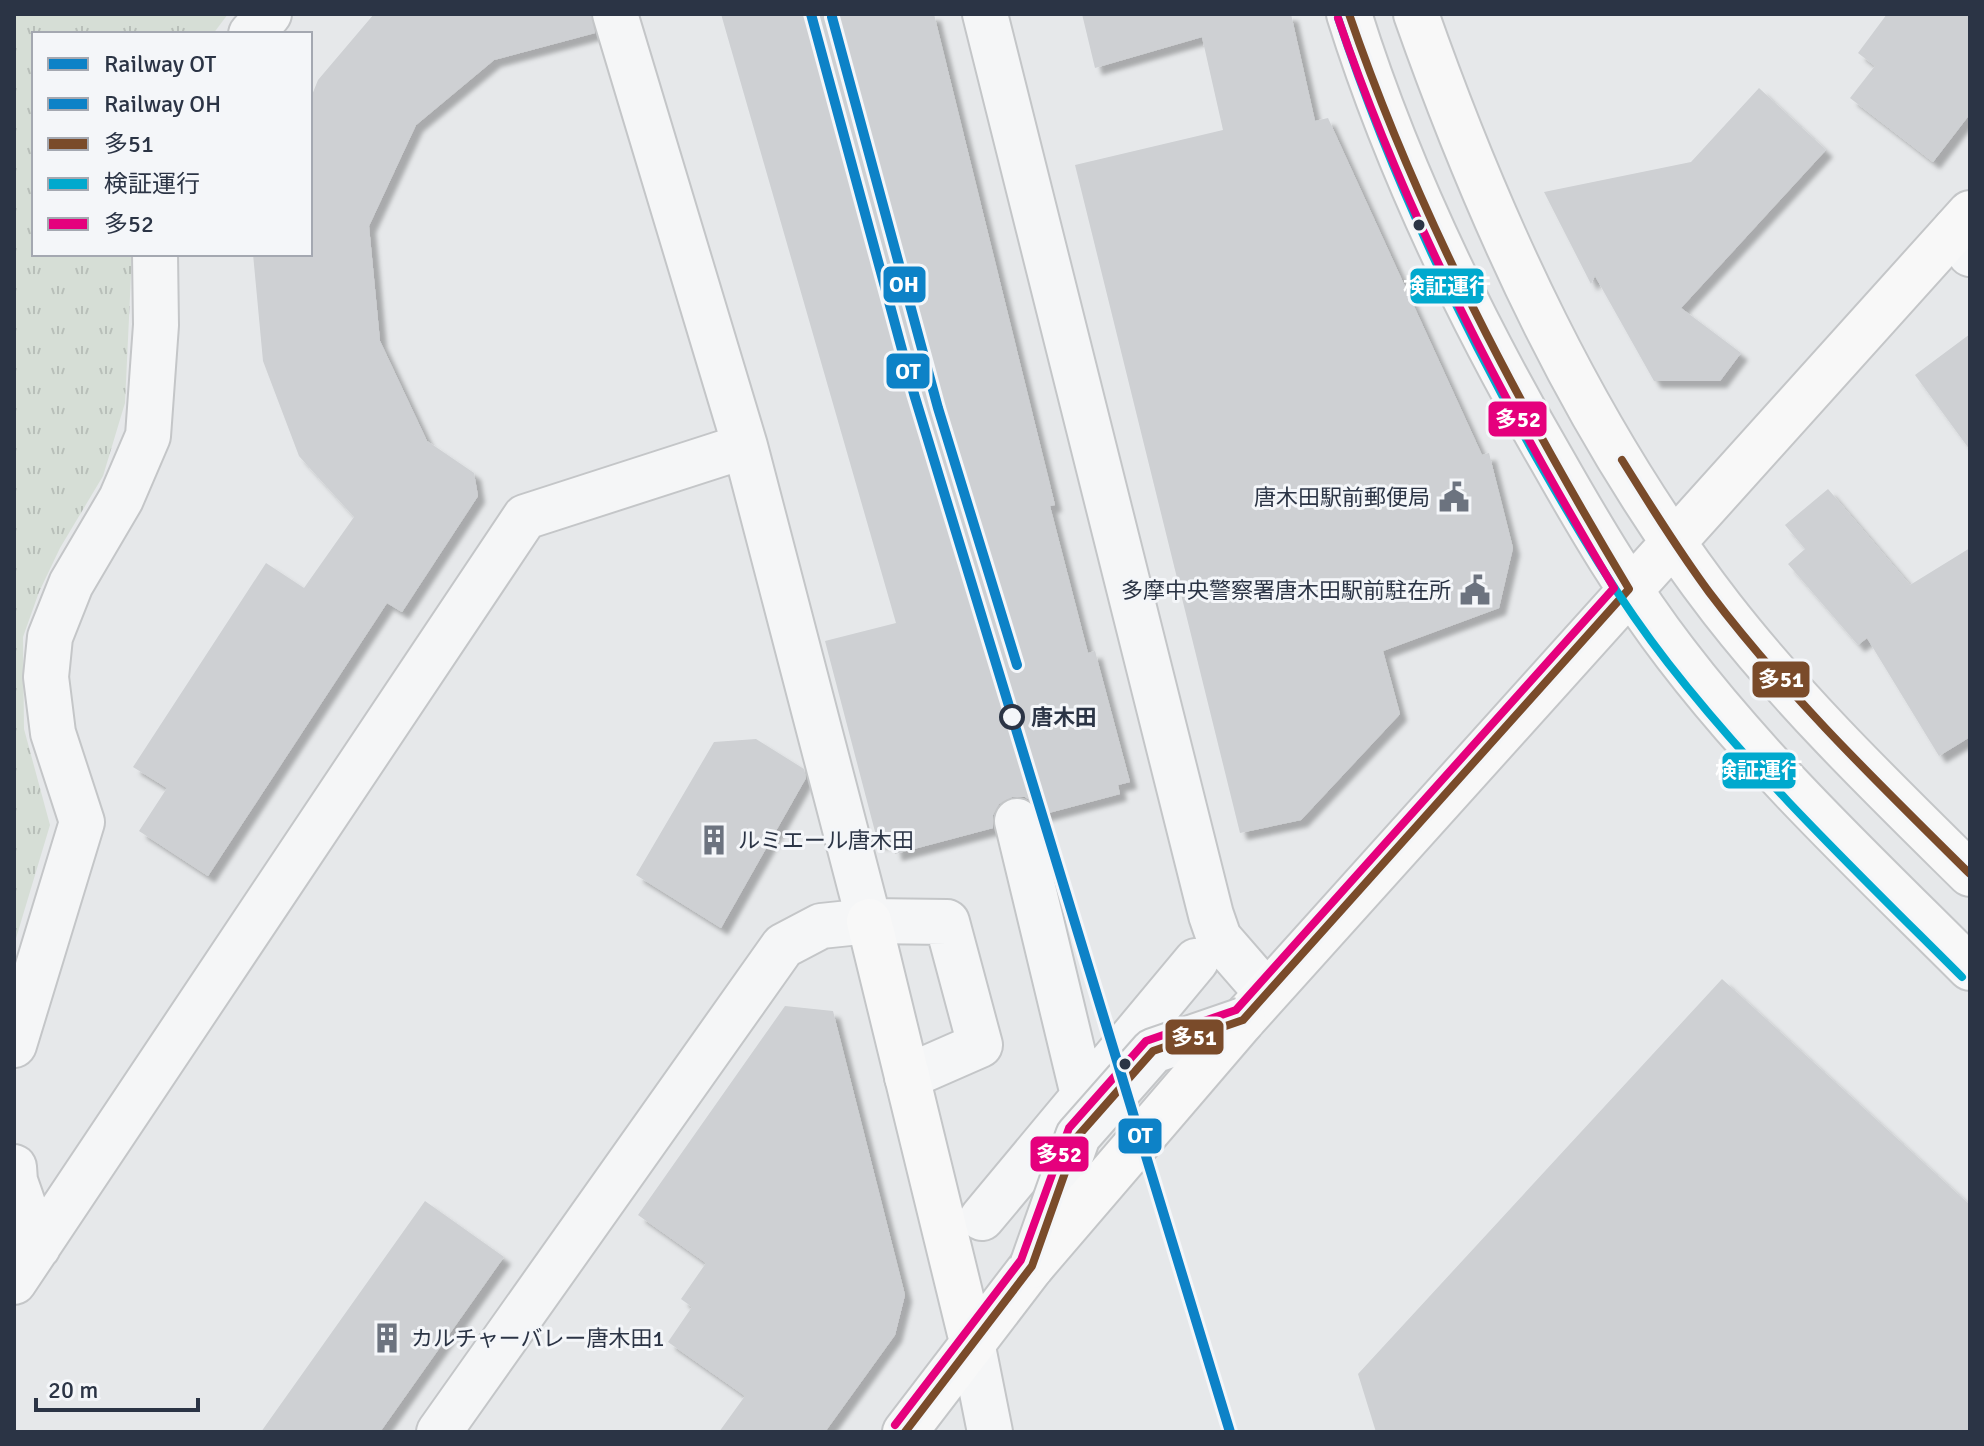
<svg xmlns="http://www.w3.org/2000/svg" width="1984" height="1446" viewBox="0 0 1984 1446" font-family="Signika,'Noto Sans JP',sans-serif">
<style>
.grass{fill:url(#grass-tufts)}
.building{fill:#ced0d3;filter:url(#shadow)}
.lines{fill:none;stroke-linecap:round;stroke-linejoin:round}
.street-casing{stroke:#c4c6c8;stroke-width:48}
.secondary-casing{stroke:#c4c6c8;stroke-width:48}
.street{stroke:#f5f6f7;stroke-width:44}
.secondary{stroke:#f8f8f8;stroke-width:44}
.street-bridge-casing{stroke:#c4c6c8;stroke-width:48;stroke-linecap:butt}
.secondary-bridge-casing{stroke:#c4c6c8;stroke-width:48;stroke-linecap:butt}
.street-bridge{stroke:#f5f6f7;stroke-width:44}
.secondary-bridge{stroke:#f8f8f8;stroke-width:44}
.bus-1-casing{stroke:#f4f6f9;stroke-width:14}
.bus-2-casing{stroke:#f4f6f9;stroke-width:14}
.bus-3-casing{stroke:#f4f6f9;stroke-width:14}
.bus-1{stroke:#7a4b2a;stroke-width:8}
.bus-2{stroke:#00a9ce;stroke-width:8}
.bus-3{stroke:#e5007d;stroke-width:8}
.rail-1-casing{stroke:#f4f6f9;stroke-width:16}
.rail-2-casing{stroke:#f4f6f9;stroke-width:16}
.rail-1{stroke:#0d82c7;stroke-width:10}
.rail-2{stroke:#0d82c7;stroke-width:10}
.bus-dot{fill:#2b3445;stroke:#f4f6f9;stroke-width:3}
.stop-dot{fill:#f4f6f9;stroke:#2b3445;stroke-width:4}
.labels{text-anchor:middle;stroke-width:6;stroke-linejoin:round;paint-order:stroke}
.poi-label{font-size:22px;fill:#2b3445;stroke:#f4f6f9;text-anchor:end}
.stop-label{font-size:22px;font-weight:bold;fill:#2b3445;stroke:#f4f6f9;text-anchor:start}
.line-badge{stroke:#f4f6f9;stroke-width:3}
.badge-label{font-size:22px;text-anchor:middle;font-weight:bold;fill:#fff}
</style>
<defs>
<pattern id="grass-tufts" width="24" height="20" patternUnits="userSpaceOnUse" patternTransform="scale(2)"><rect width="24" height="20" fill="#d6ded6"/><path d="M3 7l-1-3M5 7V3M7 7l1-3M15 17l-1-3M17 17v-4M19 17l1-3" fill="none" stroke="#b8bfb9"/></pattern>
<filter id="shadow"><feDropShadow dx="7" dy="7" stdDeviation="2" flood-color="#0004"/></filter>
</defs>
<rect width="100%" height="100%" fill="#e6e8ea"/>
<path class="grass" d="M14,14h214l-15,20h-179v220h98l-7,149 -22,73 -43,72 -21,44 -16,45 1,92 26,96 -36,120z"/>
<path class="building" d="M374,14h217l4,19 -101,27 -78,65 -47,101 11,115 47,100 47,32 4,23 -76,116 -15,-9 -179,273 -69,-45 28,-43 -34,-21 133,-204 38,25 50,-71 -55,-61 -36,-95 -10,-107h57v-154l8,-20z
M721,14h213l121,491 -5,1 38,147 7,-2 35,131 -12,3 2,9 -79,21 -7,-12 -9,-6h-13l-13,7 -6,11v13l-98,26 -3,-14 -14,3 -53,-202 71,-18z
M1082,14h209l24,107 13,-3 154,337 7,-2 24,95 -14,60 -116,43 17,63 -99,106 -61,13 -165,-668 148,-35 -21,-93 -107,31z
M1887,14h83v100l-37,48 -83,-64 25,-32 -17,-13z
M1759,88l67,62 -145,158 60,45 -21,28h-66l-59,-105 -4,8 -47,-92 147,-30z
M1970,334v116l-55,-75z
M1828,489l82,96 60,-37v189l-31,19 -72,-118 -9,7 -70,-81 17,-15 -20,-24z
M756,739l48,30 2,9 -85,150 -85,-53 78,-133z
M1722,979l248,226v227h-594l-18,-58z
M785,1006l48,5 72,284 -10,40 -70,97h-106l26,-36 -77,-54 24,-35 -11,-8 25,-36 -68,-48z
M425,1201l79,56 -124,175h-119z"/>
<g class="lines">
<g class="street-casing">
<path id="street" d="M615,14l130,432 124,475
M985,14l226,901 8,23 47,54
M251,34l18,-20
M1955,230l15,24
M1017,821l68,282
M14,1045l68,-223 -29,-89 -7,-56 4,-40 21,-53 50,-85 27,-63 8,-111 -1,-71
M14,1167l1,14 23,66
M982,1218l214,-257
M14,1282l511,-765 220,-71
M972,1342l18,90
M439,1432l344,-486 38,-20 48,-5 78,1 33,123 -73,32"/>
</g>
<g class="secondary-casing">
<path id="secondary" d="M1349,14c49,156 121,305 203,446 38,67 77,133 124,194 87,114 193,213 294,314
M1416,14c74,210 169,418 306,595 74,95 162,180 248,265
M869,921l103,421
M1243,1020l727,-807
M905,1432l127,-166"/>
</g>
<use href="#street" class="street"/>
<use href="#secondary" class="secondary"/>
<g class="street-bridge-casing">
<path id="street-bridge" d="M1032,1266l46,-130 75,-85 90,-31"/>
</g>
<g class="secondary-bridge-casing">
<path id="secondary-bridge" d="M1032,1266l211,-246"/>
</g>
<use href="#street-bridge" class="street-bridge"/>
<use href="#secondary-bridge" class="secondary-bridge"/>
<g class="bus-1-casing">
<path id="bus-1" d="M1622,460c28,45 56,90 87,132 77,102 170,192 261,282
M905,1432l127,-166 46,-130 75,-85 90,-31 386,-431c-111,-185 -210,-371 -280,-575"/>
</g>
<g class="bus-2-casing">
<path id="bus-2" d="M1338,18c51,154 119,299 199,441 40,70 81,140 131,204 88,113 192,212 294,314"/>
</g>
<g class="bus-3-casing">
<path id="bus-3" d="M895,1425l126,-165 48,-132 77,-87 90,-31 378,-422c-109,-183 -207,-368 -276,-570"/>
</g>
<use href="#bus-1" class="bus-1"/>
<use href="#bus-2" class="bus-2"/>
<use href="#bus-3" class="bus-3"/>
<g class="rail-1-casing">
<path id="rail-1" d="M811,14l103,380 316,1038"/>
</g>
<g class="rail-2-casing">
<path id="rail-2" d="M832,17l106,391 79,257"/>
</g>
<use href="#rail-1" class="rail-1"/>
<use href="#rail-2" class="rail-2"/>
</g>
<defs>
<g id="civic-bare" transform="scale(2.4)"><path d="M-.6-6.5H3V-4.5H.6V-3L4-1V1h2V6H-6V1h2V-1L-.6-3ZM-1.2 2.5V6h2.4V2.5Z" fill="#6c737f" stroke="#f4f6f9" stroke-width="2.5" paint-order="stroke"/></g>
<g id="building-bare" transform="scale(2.4)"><path d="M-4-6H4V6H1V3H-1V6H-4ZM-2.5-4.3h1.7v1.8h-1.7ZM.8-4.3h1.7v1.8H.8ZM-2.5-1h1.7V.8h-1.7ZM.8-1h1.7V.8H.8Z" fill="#6c737f" stroke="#f4f6f9" stroke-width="2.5" paint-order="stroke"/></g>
</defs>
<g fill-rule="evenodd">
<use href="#civic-bare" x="1454" y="497"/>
<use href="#civic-bare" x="1475" y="590"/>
<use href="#building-bare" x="714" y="840"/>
<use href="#building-bare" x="387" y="1338"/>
</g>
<g class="bus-dot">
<circle cx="1419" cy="225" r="7"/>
<circle cx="1125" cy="1064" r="7"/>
</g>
<circle class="stop-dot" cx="1012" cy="717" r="11"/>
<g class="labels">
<g class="poi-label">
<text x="1430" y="505">唐木田駅前郵便局</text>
<text x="1451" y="598">多摩中央警察署唐木田駅前駐在所</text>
<text x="738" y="848" text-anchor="start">ルミエール唐木田</text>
<text x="411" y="1346" text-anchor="start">カルチャーバレー唐木田1</text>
</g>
<g class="stop-label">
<text x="1031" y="725">唐木田</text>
</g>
</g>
<g class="line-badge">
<rect x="882" y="265" width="45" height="39" rx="8" fill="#0d82c7"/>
<rect x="1409" y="267" width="76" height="38" rx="8" fill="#00a9ce"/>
<rect x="885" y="352" width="46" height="38" rx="8" fill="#0d82c7"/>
<rect x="1487" y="400" width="61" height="38" rx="8" fill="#e5007d"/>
<rect x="1751" y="660" width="60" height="39" rx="8" fill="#7a4b2a"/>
<rect x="1721" y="751" width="76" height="39" rx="8" fill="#00a9ce"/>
<rect x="1164" y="1018" width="61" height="38" rx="8" fill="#7a4b2a"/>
<rect x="1117" y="1117" width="46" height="38" rx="8" fill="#0d82c7"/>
<rect x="1029" y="1135" width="61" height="38" rx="8" fill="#e5007d"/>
</g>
<g class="badge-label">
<text x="904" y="292">OH</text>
<text x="1447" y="294">検証運行</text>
<text x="908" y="379">OT</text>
<text x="1518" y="427">多52</text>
<text x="1781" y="687">多51</text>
<text x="1759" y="778">検証運行</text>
<text x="1194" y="1045">多51</text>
<text x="1140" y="1143">OT</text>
<text x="1059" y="1162">多52</text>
</g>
<rect width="1984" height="1446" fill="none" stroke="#2b3445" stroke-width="32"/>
<rect x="32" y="32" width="280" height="224" fill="#f4f6f9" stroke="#a4a8b1" stroke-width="2"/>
<rect x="48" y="58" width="40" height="12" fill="#0d82c7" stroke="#a4a8b1" stroke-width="2"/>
<text x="104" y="72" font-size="24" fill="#2b3445">Railway OT</text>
<rect x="48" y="98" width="40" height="12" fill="#0d82c7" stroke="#a4a8b1" stroke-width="2"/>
<text x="104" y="112" font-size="24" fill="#2b3445">Railway OH</text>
<rect x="48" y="138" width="40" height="12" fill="#7a4b2a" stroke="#a4a8b1" stroke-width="2"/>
<text x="104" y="152" font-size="24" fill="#2b3445">多51</text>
<rect x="48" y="178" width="40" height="12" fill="#00a9ce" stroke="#a4a8b1" stroke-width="2"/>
<text x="104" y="192" font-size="24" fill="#2b3445">検証運行</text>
<rect x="48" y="218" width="40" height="12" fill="#e5007d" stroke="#a4a8b1" stroke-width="2"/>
<text x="104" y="232" font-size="24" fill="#2b3445">多52</text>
<path d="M36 1398v12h162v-12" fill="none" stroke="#2b3445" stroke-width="4"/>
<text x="48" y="1398" font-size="24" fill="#2b3445" stroke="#f4f6f9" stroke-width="6" paint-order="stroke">20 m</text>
</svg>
